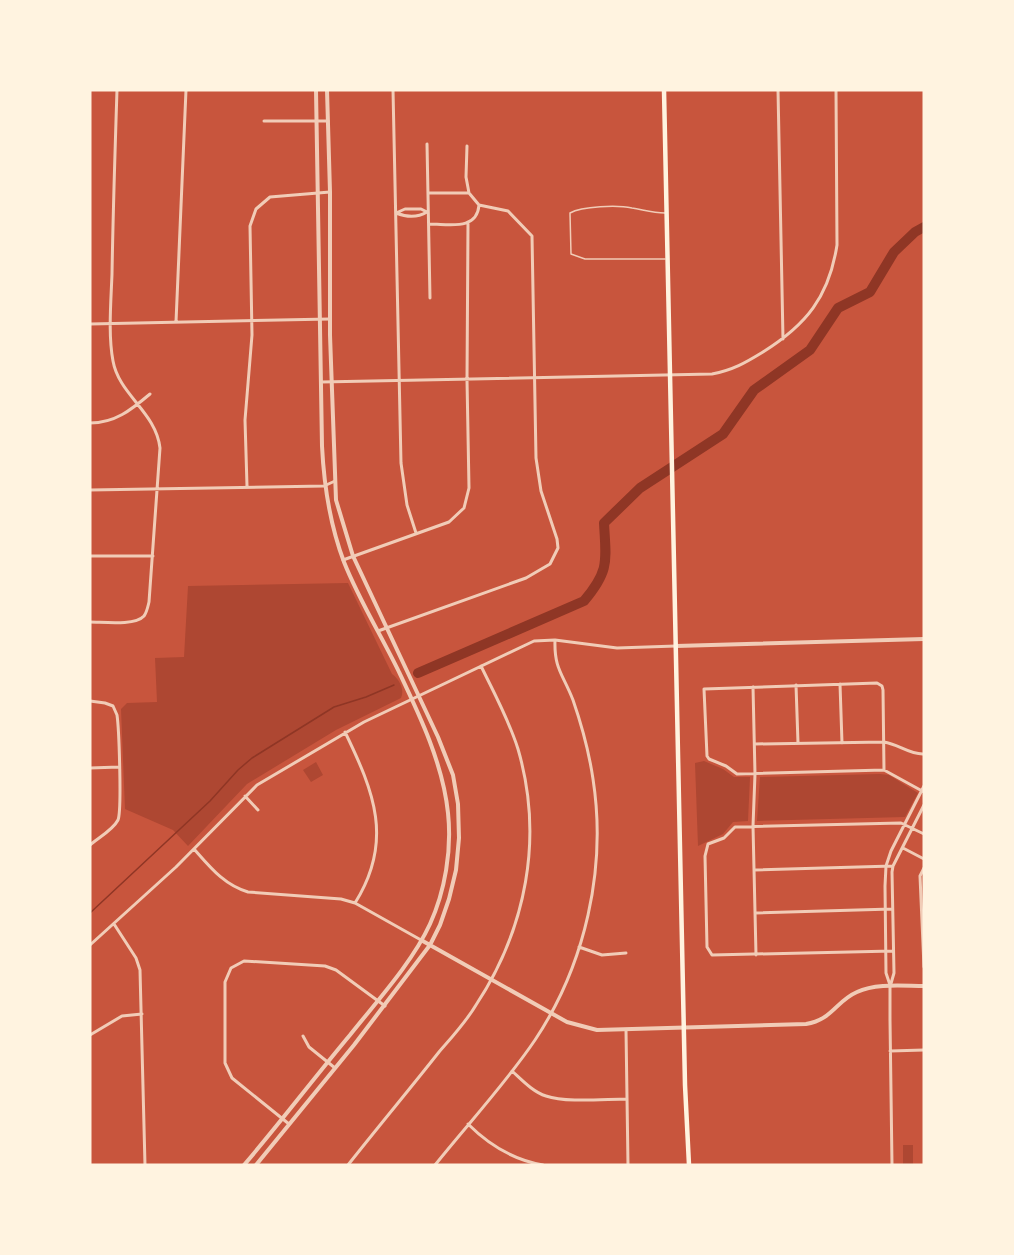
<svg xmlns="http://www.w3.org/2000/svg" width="1014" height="1255" viewBox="0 0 1014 1255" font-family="Helvetica,sans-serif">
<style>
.green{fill:#ae4732}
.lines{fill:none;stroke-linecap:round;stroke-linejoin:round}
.stream{stroke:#8f3625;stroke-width:1.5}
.river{stroke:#8f3625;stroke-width:10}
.service{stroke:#f1ccb7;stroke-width:1.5}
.minor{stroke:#f1ccb7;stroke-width:3}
.tertiary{stroke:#f1ccb7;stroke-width:4}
.primary{stroke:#fff3e0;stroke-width:4.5}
</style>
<rect width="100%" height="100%" fill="#c8553d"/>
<path class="green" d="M348,583l44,91c7,5 13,15 9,24l-65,32 -89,54 -59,62 -15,-16 -48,-21 -4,-100 6,-6 30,-1 -2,-44 29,-1 4,-71z
M704,761l19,8 11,8h16l-2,44 -15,1 -10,12 -25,12 -3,-83z
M316,762l7,13 -12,7 -8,-12z
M880,774l9,1 29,18 -13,24 -148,4 3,-44z
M903,1145h10v20h-10z"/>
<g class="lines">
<path class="stream" d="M90,913l120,-112 28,-31 14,-12 82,-51 32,-10 28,-12"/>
<path class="river" d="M418,673l166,-72c26,-31 22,-40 20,-78l36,-35 83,-54 31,-44 56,-40 28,-42 32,-16 24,-40 21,-20 9,-5"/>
<path class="service" d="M665,259h-80l-14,-5 -1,-41c12,-7 48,-8 62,-5 12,2 21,5 33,5"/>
<path class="minor" d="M393,90l8,373 6,42 9,28
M778,90l5,249
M264,121h64
M427,144l3,154
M467,146l-1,31 3,16
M405,209h16l6,3c-10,6 -21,5 -31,1z
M430,224c19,0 47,7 49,-19
M176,322l10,-232
M90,324l240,-5
M321,382l391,-8c21,-4 33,-11 51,-22 43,-27 66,-55 74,-107l-1,-155
M90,423c25,0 41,-13 60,-29
M247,486l-2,-66 7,-85 -2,-109 6,-17 14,-12 60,-5
M90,490l234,-4 11,-5
M90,556h63
M343,560l106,-38 15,-14 5,-20 -2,-108 1,-156
M90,622c13,0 45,4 54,-6 3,-4 4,-10 5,-14l11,-154c-4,-36 -41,-53 -47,-87 -5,-26 -2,-60 -1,-87 1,-62 3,-123 5,-184
M378,631l148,-53 24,-14 8,-16 -1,-9 -16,-48 -5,-33 -4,-222 -24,-25 -29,-6 -10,-12h-41
M840,684l2,59
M796,685l2,58
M753,687l2,87 -2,52 3,129
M90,701l15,2 8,3 4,9c2,14 5,95 1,105 -5,10 -20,18 -28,25
M345,732c29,60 49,109 10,171
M755,744l129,-2c14,2 26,13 40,12
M90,768l29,-1
M884,770l-1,-80 -1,-4 -5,-3 -173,6 3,67 2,3 17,7 11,8 147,-4 40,22
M245,796l13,14
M903,848l21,11
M194,849c16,18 30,36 54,43l93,7 14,4 66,37
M924,868l-4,8 4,91
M754,870l139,-4
M755,913l137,-4
M114,924l22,34 4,12 5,195
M90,945l86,-78 81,-82 107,-63 170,-81 21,-1 62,8 59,-2
M579,947l23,8 24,-2
M893,951l-181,4 -5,-8 -2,-91 3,-12 16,-6 11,-11 166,-4 23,11
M890,985l-4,-12 -1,-87 1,-20 5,-15 33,-65
M626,1030l2,135
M90,1035l32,-19 20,-2
M303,1036l6,11 26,21
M890,1051l34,-1
M512,1071c10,9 21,21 34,25 20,7 59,3 81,3
M289,1124l-57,-46 -7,-15v-81l6,-14 13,-7 81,5 11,4 49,36
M468,1124c20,20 46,36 75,41
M348,1165c30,-38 61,-75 91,-113 13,-15 27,-30 37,-47 50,-76 68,-167 42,-256 -9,-29 -24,-56 -37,-83
M435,1165c32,-40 71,-82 100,-125 50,-75 72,-171 58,-261 -4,-27 -11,-53 -20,-79 -10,-26 -19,-31 -18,-60
M892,1165l-2,-145v-33l4,-14 -2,-101 1,-6 31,-61"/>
<path class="tertiary" d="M676,646l248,-7
M421,940l146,82 30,8 209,-6c26,-4 30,-23 51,-32 19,-9 46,-6 67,-6
M244,1165c36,-42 70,-87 106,-130 27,-34 62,-72 80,-111 15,-33 22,-74 18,-111 -5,-49 -28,-97 -49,-141 -18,-37 -40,-72 -55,-110 -14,-37 -20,-76 -22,-116l-6,-356
M256,1165l98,-120 76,-100 10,-20 9,-26 7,-29 3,-32 -1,-34 -5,-29 -15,-38 -85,-181 -17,-56 -6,-165v-143l-3,-102"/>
<path class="primary" d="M664,90l21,995 4,80"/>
</g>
<rect width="1014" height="1255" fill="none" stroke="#fff3e0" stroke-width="183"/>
</svg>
